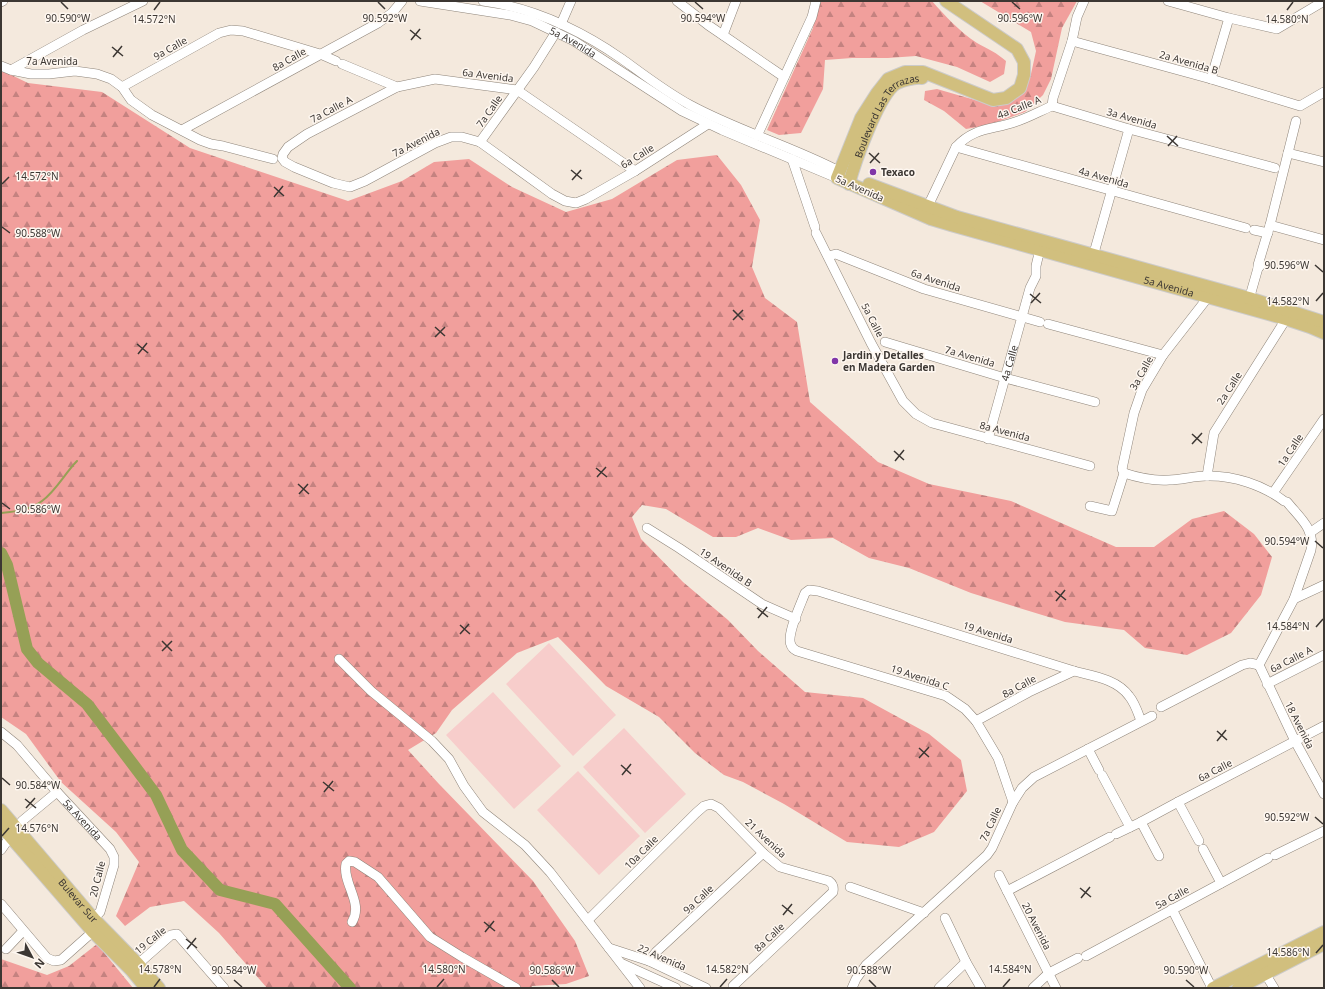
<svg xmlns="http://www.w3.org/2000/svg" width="1325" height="989" viewBox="0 0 1325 989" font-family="'Noto Sans',sans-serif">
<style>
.green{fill:#f7cdcb}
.forest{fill:url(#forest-firs)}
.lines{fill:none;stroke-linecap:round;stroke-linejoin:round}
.stream{stroke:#96a056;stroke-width:2}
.river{stroke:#96a056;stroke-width:12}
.minor-casing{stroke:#8f857a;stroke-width:10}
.major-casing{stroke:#cccbca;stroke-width:14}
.minor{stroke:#fff;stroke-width:9}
.major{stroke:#d1bf7e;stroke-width:12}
.ticks{fill:none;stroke:#3c3733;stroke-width:1.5}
.poi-dot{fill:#8036a8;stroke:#fef7f0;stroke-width:1.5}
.labels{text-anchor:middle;stroke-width:3;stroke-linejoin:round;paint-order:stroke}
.street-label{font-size:10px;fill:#3c3733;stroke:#fef7f0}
.poi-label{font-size:10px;font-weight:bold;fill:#3c3733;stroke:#fef7f0;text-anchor:start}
.ticks-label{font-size:10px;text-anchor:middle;fill:#3c3733;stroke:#fef7f0;stroke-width:3;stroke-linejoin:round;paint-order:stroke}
</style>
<defs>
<pattern id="forest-firs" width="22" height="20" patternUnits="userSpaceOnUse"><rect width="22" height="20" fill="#f19f9c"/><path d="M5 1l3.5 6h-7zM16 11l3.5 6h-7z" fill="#c48280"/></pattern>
</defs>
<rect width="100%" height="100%" fill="#f4e9dd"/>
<path class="green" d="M549,643l67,72 -43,41 -67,-72z
M493,692l68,74 -47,43 -68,-74z
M624,728l62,66 -41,39 -62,-66z
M578,771l62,65 -41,39 -62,-65z"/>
<path class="forest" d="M817,1h115c13,15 28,31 45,42 11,6 20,10 29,18l-2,13 -14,8 -33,-15 -41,-11 -28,2h-36l-27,2 -2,29 -22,44 -22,2 -12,-5 46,-102z
M980,1h97l-15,27 -11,51 -8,16 -18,17 -36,13 -23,4 -22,-18 -20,-11 1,-9 12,-2 45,13 41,-10 8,-18 5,-23 -5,-19z
M1,70l27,13 74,9 88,56 158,53 54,-20 32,-19 35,-3 43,28 54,25 46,-13 65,-39 40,-5 24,30 19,35 -8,47 13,31 32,24 13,80 68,60 51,22 82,17 105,46h38l38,-28 32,-8 30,23 18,23 -11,38 -30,38 -44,22 -42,-7 -21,-18 -59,-8 -94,-29 -62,-25 -40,-10 -36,-20 -42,2 -33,-12 -22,9h-23l-47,-28 -24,-4 -10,12 9,22 42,43 45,38 30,31 47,41 58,6 66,36 32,26 6,31 -33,41 -35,15 -52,-5 -63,-38 -41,-22 -19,-7 -29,-22 -36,-36 -53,-31 -48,-49 -41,16 -65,57 -16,23 -28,17 31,34 94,97 42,60 14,35 -23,8 -34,2 -1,2h-264l-48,-55 -35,-32 -34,6 -25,19 -9,-10 23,-54 -23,-30 -55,-50 -35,-48 -25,-17z
M97,944l36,44h-132v-29l46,16 22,-9z"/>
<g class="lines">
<path class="stream" d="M1,513c14,-1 30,-3 41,-12 14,-10 23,-28 35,-40"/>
<path class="river" d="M1,553l6,12 20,84 11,14 49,41 48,63 21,28 26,55 38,40 55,14 75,84"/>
<g class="minor-casing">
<g id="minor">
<path id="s1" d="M420,1l90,14 22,6 42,20 108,70 40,19 115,48"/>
<path d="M483,1c51,7 97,29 139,58 22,16 44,33 68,46 48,26 101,41 149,66"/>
<path d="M677,1l31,24 76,52"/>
<path d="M1168,1l61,17 48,11 47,-28"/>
<path d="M1,2l2,-1"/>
<path d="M561,24l10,-23"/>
<path d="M723,35l13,-34"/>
<path d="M1072,41l139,38 89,27 24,-14"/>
<path d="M342,64l55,23 38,-8 82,11 118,81"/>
<path d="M1,66l10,4 20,4h18l26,-3 22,3 14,5 11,8 9,13 21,15 48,25 11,4 12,2 50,13"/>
<path d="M11,70l72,-40 60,-29"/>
<path d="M1211,79l18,-61"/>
<path d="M122,87l97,-54 12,-3 12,1 77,23 16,7"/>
<path d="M397,87l-90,47 -19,13 -5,7 -1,4 3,4 9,5 39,16 17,4 15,-6 70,-38 16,-6h11l18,5 72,52 13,7 11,2 10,-4 49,-28 73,-47"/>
<path d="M1052,106l77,23 146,39"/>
<path d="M182,130l196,-107 14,-10 10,-12"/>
<path d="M757,136l55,-119 4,-16"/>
<path d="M480,142l54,-75 22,-35"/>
<path d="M956,147l290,81"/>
<path d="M1288,153l36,9"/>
<path d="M792,159l23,68"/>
<path d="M928,206l28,-59c18,-20 36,-17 59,-25 13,-4 25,-11 37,-16l1,-8 19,-57 5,-24 7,-16"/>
<path d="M1270,225l54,15"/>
<path d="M1254,230l14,3"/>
<path d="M816,233l55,110 32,58 13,13 16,9 158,43"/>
<path d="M828,256l8,-2 88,35 116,33"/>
<path d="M1092,260l37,-131"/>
<path d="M1258,268v-3l12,-40 26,-104"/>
<path d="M1248,303l10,-35 3,-3"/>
<path d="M1048,324l115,31"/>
<path d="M885,342l120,36 90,24"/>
<path id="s2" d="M988,439l42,-151 6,-12v-10l4,-17"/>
<path d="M1124,473c15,5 29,8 45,7 12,0 25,-4 37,-4 27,-1 57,9 78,25"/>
<path d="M1207,476l7,-43 72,-114"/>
<path d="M1273,493l51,-74"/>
<path d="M1090,506l22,5 12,-38 -2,-4 12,-56 8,-23 21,-35 46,-59"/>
<path d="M647,528l32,20 83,56 34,15"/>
<path d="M1311,532l13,-9"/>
<path d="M1294,599l30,-14"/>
<path d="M339,659l32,32 61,50 17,18 15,27 19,26 42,33 25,27 90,116"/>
<path d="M1259,665l35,-66 17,-49c4,-21 -11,-32 -24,-48"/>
<path d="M1259,665l36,76 29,53"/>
<path d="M1267,684l57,-29"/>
<path d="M1161,707l81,-42 8,-2 9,2"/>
<path d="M976,721l53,-29 45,-21"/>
<path id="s3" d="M1,732l16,13 40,47 53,57 4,8v8l-14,47 -10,10"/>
<path d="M1088,749l11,21"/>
<path d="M1102,775l28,52"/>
<path d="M1013,802l-15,-44 -22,-37 -11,-12 -19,-13 -149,-45c-2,-1 -5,-3 -6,-6 -5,-10 10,-41 14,-52l4,-3 9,1 256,80c19,5 43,8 55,25 6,7 9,17 12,25"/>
<path d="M1178,802l21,39"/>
<path d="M22,821l35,-29"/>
<path d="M1141,822l18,34"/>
<path d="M1116,834l25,-12 37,-20 146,-76"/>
<path d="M1203,849l18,34"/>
<path d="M1,850l9,-13"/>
<path d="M1275,855l49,-24"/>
<path d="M999,875l57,113"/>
<path d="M850,887l74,26"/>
<path d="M1007,891l103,-54"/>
<path d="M1,904l46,54 7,3 7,-1 36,-32"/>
<path d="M1172,909l40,79"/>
<path d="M945,918l21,44 15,26"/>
<path d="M588,920l108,-107 8,-7 7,-2 8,4 44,45 17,14 49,14c4,3 5,6 4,11l-100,94"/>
<path d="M352,922c12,-19 -10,-39 -6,-58l3,-3 6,1 23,15 52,60 32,20 54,31"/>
<path d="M609,948l40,13 57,27"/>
<path d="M6,949l17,-18"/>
<path d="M1086,956l182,-98"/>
<path d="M649,961l7,-9 107,-99"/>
<path d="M138,964l33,-29 6,-1 47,54"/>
<path d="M623,964l53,24"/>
<path d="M1266,975l8,13"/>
<path d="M852,988l4,-9 10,-14 121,-110 5,-7 21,-46 9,-14 12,-11 118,-61"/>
<path d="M939,988l27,-26"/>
<path d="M1033,988l16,-15 29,-15"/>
</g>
</g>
<g class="major-casing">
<g id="major">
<path id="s4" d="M946,1l71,48 7,13v13l-4,13 -14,10 -13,2 -70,-28h-18l-17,7 -11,14 -16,25 -24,60 94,41 20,6 335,94 24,8 14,6"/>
<path id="s5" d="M849,184c6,-23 28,-83 44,-98 5,-5 22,-9 29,-8"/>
<path d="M869,184l88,33 292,81 75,24"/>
<path id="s6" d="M1,810l93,109 44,45 21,24"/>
<path d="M1,826l92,106 38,38 15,18"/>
<path d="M1213,988l111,-56"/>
<path d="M1238,988l86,-44"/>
</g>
</g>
<use href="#minor" class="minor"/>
<use href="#major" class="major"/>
</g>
<path class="ticks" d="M61,2l7,7M378,2l7,7M695,2l8,7M1012,2l8,7M154,10l6,-8M1287,10l6,-8M410,30l11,9M411,40l9,-11M112,47l11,9M113,57l9,-11M1167,136l11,10M1168,146l9,-10M869,153l11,10M870,163l9,-10M571,170l11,9M572,180l9,-10M2,184l7,-7M274,187l10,9M274,197l9,-11M2,227l8,6M1315,265l8,7M1030,294l11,9M1316,301l7,-8M1031,303l9,-10M733,310l10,10M733,320l10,-10M435,327l10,9M435,337l10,-10M137,344l11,9M138,354l9,-11M1192,434l10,9M1192,444l10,-11M894,451l10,9M895,461l9,-11M596,468l11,9M597,477l9,-10M298,484l11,10M299,494l9,-10M2,503l8,6M1315,541l8,7M1055,591l11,9M1056,601l9,-11M757,608l11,9M758,618l9,-11M460,625l10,9M1316,627l7,-8M460,634l9,-10M162,641l10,10M162,651l10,-10M1217,731l10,9M1217,741l9,-11M919,748l10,9M919,758l10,-11M621,765l10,9M622,775l9,-11M2,778l8,7M323,782l11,9M324,792l9,-11M25,799l11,9M26,808l9,-10M1315,817l8,7M2,836l7,-8M1080,888l11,9M1081,898l9,-11M782,905l11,9M783,915l9,-11M484,922l11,9M485,932l9,-11M186,939l11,9M187,949l9,-11M1316,953l7,-8M234,980l8,7M552,980l7,7M869,980l7,7M1186,980l8,7M154,987l6,-8M437,987l7,-8M720,987l7,-8M1003,987l7,-8"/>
<g class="poi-dot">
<circle cx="873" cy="172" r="4"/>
<circle cx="835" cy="361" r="4"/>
</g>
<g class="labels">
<g class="street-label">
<text dy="4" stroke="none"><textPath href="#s1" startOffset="160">5a Avenida</textPath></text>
<text transform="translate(170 48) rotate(-29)" y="4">9a Calle</text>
<text transform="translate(289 59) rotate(-29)" y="4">8a Calle</text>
<text x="52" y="65">7a Avenida</text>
<text transform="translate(1189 62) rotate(16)" y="4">2a Avenida B</text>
<text transform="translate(488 75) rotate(7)" y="4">6a Avenida</text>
<text transform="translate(1019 107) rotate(-21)" y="4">4a Calle A</text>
<text transform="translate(331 109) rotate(-28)" y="4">7a Calle A</text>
<text transform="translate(489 111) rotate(-55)" y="4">7a Calle</text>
<text transform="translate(1132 118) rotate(16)" y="4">3a Avenida</text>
<text dy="4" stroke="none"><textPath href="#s5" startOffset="82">Boulevard Las Terrazas</textPath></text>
<text transform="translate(416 142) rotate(-27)" y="4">7a Avenida</text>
<text transform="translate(637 156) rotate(-32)" y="4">6a Calle</text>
<text transform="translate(1104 177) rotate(16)" y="4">4a Avenida</text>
<text transform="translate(860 188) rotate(24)" y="4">5a Avenida</text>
<text transform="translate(936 280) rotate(18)" y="4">6a Avenida</text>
<text dy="4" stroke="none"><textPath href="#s4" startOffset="731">5a Avenida</textPath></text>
<text transform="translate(873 320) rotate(63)" y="4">5a Calle</text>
<text transform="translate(970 356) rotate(16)" y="4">7a Avenida</text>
<text dy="4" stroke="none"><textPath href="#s2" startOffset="79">4a Calle</textPath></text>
<text transform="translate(1141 373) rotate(-61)" y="4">3a Calle</text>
<text transform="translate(1229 388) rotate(-57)" y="4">2a Calle</text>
<text transform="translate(1005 431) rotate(15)" y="4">8a Avenida</text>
<text transform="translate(1290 450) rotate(-56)" y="4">1a Calle</text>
<text transform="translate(726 567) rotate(34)" y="4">19 Avenida B</text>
<text transform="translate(988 632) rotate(17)" y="4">19 Avenida</text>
<text transform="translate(1291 659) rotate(-27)" y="4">6a Calle A</text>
<text transform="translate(920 677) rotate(18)" y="4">19 Avenida C</text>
<text transform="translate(1019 686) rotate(-28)" y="4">8a Calle</text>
<text transform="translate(1300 725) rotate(63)" y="4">18 Avenida</text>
<text transform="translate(1215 770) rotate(-27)" y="4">6a Calle</text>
<text dy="4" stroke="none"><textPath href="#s3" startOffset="120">5a Avenida</textPath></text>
<text transform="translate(990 824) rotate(-65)" y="4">7a Calle</text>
<text transform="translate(766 838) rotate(43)" y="4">21 Avenida</text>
<text transform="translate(641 852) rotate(-45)" y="4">10a Calle</text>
<text transform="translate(97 879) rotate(-76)" y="4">20 Calle</text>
<text transform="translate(1172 897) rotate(-28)" y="4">5a Calle</text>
<text transform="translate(698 899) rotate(-43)" y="4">9a Calle</text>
<text dy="4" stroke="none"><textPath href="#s6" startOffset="119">Bulevar Sur</textPath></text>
<text transform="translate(1037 926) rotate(63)" y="4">20 Avenida</text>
<text transform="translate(769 937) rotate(-43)" y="4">8a Calle</text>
<text transform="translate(150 940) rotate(-39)" y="4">19 Calle</text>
<text transform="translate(662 957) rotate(23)" y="4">22 Avenida</text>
</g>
<g class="poi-label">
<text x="881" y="176">Texaco</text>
<text x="843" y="359">Jardin y Detalles<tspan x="843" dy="12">en Madera Garden</tspan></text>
</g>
</g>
<g class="ticks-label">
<text x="68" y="22">90.590°W</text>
<text x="385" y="22">90.592°W</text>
<text x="703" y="22">90.594°W</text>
<text x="1020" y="22">90.596°W</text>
<text x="1287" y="23">14.580°N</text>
<text x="154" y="23">14.572°N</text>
<text x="37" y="180">14.572°N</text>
<text x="38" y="237">90.588°W</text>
<text x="1287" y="269">90.596°W</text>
<text x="1288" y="305">14.582°N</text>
<text x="38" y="513">90.586°W</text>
<text x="1287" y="545">90.594°W</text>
<text x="1288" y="630">14.584°N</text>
<text x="38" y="789">90.584°W</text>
<text x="1287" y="821">90.592°W</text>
<text x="37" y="832">14.576°N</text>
<text x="1288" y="956">14.586°N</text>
<text x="160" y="973">14.578°N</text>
<text x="444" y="973">14.580°N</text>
<text x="727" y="973">14.582°N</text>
<text x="1010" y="973">14.584°N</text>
<text x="234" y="974">90.584°W</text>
<text x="552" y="974">90.586°W</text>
<text x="869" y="974">90.588°W</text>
<text x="1186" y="974">90.590°W</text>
</g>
<rect width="1325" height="989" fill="none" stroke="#3c3733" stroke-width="4"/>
<g transform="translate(32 957) rotate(131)" stroke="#fef7f0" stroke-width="3" paint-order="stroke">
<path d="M0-3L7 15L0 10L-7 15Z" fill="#3c3733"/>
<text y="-6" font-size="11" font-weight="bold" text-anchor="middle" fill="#3c3733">N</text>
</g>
</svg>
